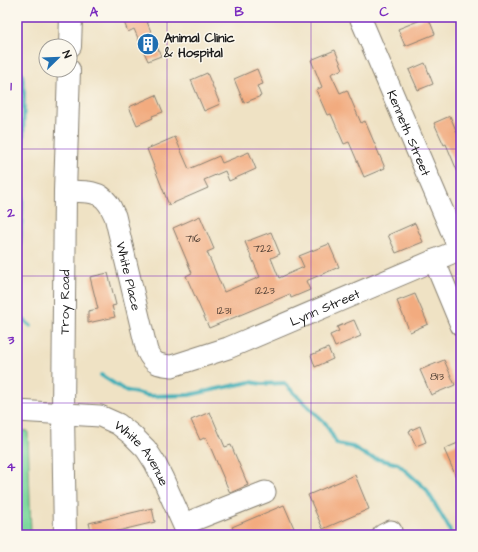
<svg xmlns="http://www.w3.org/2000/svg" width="478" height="552" viewBox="0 0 478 552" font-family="'Architects Daughter',sans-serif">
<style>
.green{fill:#7dd89e;stroke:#4c7a5d}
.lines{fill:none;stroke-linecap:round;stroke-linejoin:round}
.stream{stroke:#3eafb7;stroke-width:4}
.building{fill:#f2ab7f}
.minor-casing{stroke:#867f70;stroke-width:23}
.major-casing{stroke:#867f70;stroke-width:24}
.minor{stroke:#fff;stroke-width:21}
.major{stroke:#fff;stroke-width:22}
.grid{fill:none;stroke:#7b2cbf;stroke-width:1;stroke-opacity:0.55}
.labels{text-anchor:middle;stroke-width:3;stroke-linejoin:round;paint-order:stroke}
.number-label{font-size:11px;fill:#524035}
.poi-label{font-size:13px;font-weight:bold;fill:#1c1c1c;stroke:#fbf7ec;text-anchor:start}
.street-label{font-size:13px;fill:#1c1c1c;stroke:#fbf7ec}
.neatline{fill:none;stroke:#7b2cbf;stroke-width:1.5}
.grid-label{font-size:13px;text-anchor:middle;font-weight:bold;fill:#7b2cbf}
</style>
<rect width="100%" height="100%" fill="#fbf7ec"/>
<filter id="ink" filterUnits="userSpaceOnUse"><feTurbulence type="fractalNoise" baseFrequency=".025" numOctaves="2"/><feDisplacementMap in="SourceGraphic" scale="8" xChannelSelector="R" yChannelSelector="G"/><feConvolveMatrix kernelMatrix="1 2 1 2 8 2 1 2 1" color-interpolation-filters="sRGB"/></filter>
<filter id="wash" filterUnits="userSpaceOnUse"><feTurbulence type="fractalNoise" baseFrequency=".012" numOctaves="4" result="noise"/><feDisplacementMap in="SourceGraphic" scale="16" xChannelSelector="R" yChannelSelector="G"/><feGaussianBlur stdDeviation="0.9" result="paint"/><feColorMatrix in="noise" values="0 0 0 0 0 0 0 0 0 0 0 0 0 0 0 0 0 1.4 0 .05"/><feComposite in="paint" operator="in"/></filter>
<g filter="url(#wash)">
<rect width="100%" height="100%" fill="#efe2c4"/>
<path class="green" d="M17,430l11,1 3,104h-14z"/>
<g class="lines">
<path class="stream" d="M17,50l2,16 3,8 2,19 -2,120 -5,75 3,29 11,9
M101,375l23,15 25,6 40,-1 61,-13 12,2 22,-1 42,41 11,20 16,3 16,10 29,7 28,25 23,39 2,7"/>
</g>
<g id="blocks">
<path class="building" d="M122,17h23l16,39 -13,5 -14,-32 -6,3z
M428,17l7,17 -30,12 -7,-17z
M335,50l8,19 -12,5 9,19 7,-3 14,33 4,-2 20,47 -21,9 -15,-35 -5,2 -13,-30 -4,1 -11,-25 6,-3 -11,-27z
M425,63l8,21 -15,6 -9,-20z
M257,69l6,15 -6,2 4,10 -17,7 -10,-24z
M207,73l13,31 -16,7 -13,-31z
M156,95l7,17 -11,4 1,2 -16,7 -8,-18z
M450,116l11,26v38l-15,-36 -2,1 -10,-22z
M175,137l14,32 30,-13 3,7 27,-11 7,17 -27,12 -4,-10 -21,9 4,8 -39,17 -22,-56z
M200,216l14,33 -7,3 17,40 36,-15 -15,-35 26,-10 9,22 -9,4 8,20 25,-11 -5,-11 30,-12 10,23 -33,14 4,9 -19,8 -1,-4 -81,34 -23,-52 6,-3 -19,-45z
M415,223l8,19 -27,11 -8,-18z
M108,273l8,32 -4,1 3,11 -27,6v-12l10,-2 -8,-32z
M415,294l13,30 -18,8 -13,-31z
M354,320l7,16 -26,11 -5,-12 9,-4 -2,-4z
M328,348l5,11 -18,8 -4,-12z
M444,360l11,25 -24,10 -11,-25z
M210,412l15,35 6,-2 17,40 -18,8 -24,-56 -6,3 -9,-20z
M420,426l6,16 -10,4 -7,-15z
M458,443l3,6v39l-17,-39z
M355,475l14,34 -46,20 -15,-34z
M284,505l13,30h-61l-4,-8z
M152,508l3,14 -54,13h-9l-3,-12z"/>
</g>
</g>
<g filter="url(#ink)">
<use href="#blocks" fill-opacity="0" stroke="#867f70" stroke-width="1"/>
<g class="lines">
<g class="minor-casing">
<g id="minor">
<path id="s1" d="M360,17l99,232"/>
<path id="s2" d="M65,191c13,1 33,-2 42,11 4,4 5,9 8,14l32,135c6,13 12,14 25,15l56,-18 233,-99"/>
<path d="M434,260l27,65"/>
<path id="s3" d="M17,411l83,5 18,8 14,11 14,14 9,14 8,16 25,56"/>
<path d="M184,524l81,-32"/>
<path d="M383,535l8,-4"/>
</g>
</g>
<g class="major-casing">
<g id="major">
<path d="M70,46l1,-29"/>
<path id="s4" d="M65,535l-2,-121 2,-223 4,-121"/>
</g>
</g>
<use href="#minor" class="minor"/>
<use href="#major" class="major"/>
</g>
</g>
<path class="grid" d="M167,17v518M311,17v518M17,149h444M17,276h444M17,403h444"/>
<defs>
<g id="building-disc" transform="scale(1.15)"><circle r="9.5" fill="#1f6fb2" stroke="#fbf7ec"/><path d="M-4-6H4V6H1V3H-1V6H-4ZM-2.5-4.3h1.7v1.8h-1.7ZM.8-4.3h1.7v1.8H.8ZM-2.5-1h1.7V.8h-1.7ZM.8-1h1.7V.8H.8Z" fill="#fff"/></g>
</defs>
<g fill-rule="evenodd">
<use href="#building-disc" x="148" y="44"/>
</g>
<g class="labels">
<g class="number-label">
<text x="193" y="242">716</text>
<text x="263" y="252">722</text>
<text x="265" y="294">1223</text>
<text x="224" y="314">1231</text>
<text x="437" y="380">813</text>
</g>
<g class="poi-label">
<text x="164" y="42">Animal Clinic<tspan x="164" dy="15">&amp; Hospital</tspan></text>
</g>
<g class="street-label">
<text dy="5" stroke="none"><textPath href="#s1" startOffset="126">Kenneth Street</textPath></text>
<text dy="5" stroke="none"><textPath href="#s2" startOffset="123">White Place</textPath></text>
<text dy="5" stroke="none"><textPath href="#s4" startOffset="233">Troy Road</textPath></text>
<text dy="5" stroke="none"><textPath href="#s2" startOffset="395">Lynn Street</textPath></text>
<text dy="5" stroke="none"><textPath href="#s3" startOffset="141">White Avenue</textPath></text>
</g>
</g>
<rect width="478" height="552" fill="none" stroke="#fbf7ec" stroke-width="44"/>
<g transform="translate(58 58) rotate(67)"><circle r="19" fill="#fbf7ec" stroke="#a29f99"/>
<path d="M0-3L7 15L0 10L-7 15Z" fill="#1f6fb2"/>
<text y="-6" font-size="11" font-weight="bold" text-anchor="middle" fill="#1c1c1c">N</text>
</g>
<rect x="22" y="22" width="434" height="508" class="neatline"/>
<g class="grid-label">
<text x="94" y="16">A</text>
<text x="239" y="16">B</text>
<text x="384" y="16">C</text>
<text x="11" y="90">1</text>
<text x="11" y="217">2</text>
<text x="11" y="344">3</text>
<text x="11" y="471">4</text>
</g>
</svg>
